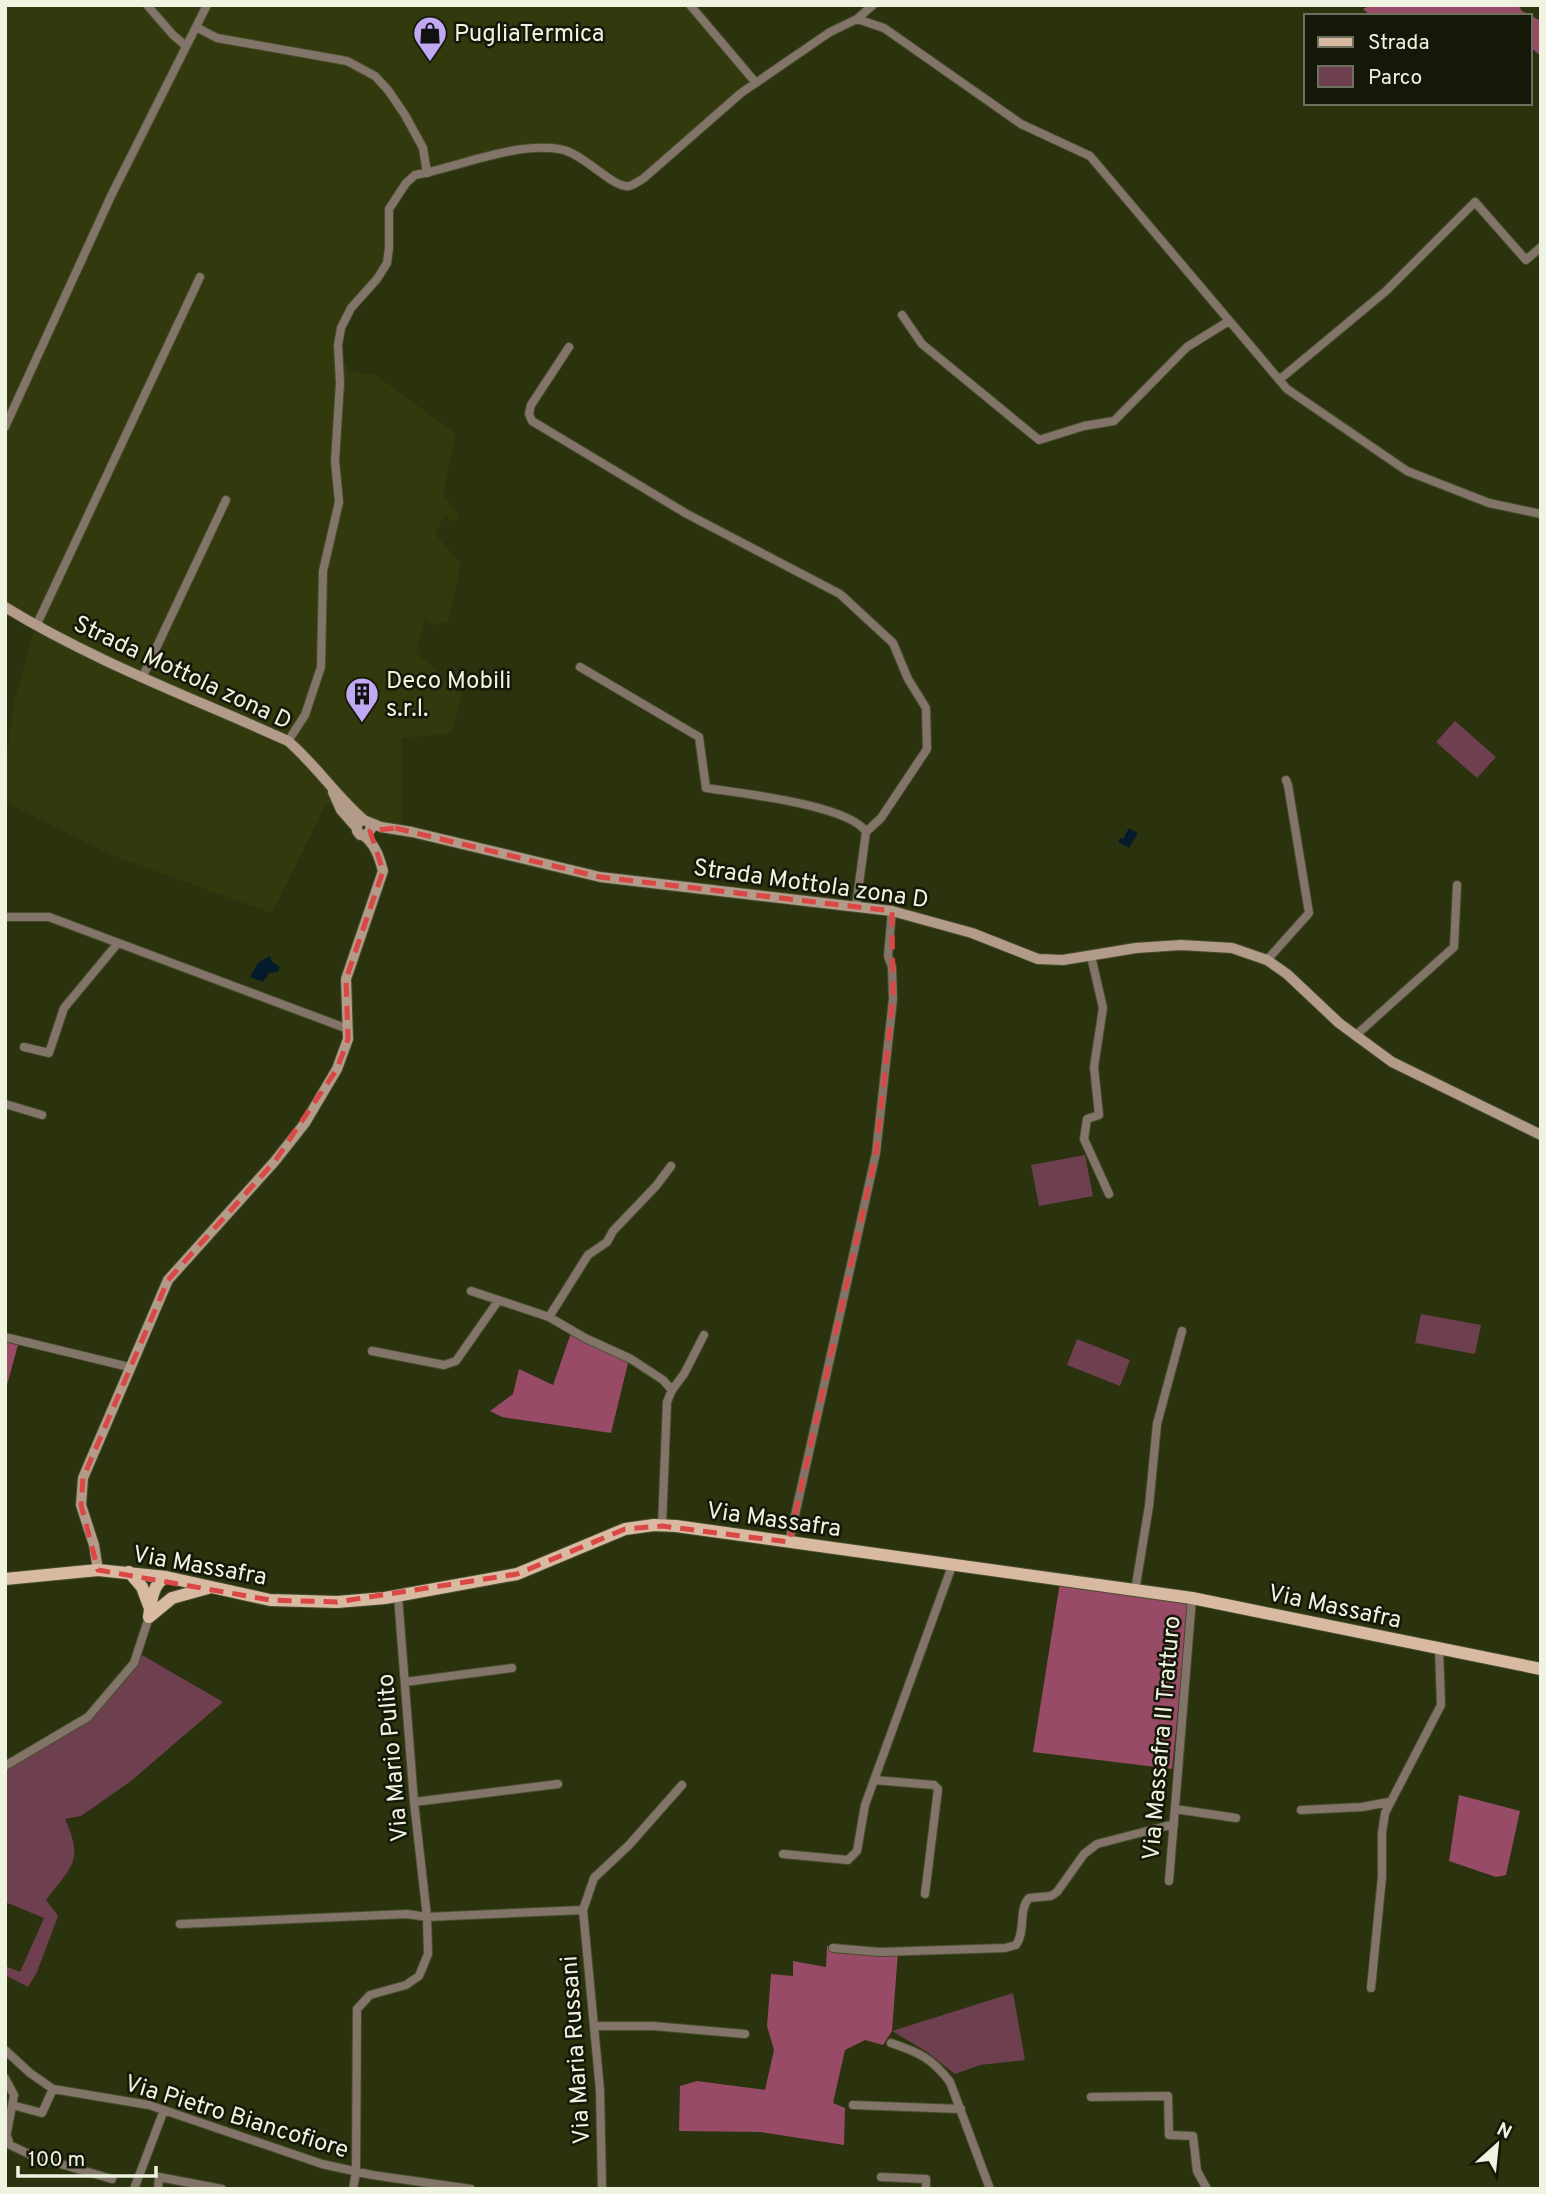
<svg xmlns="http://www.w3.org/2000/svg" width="1546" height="2194" viewBox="0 0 1546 2194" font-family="Overpass,sans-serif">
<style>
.built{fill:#31390d}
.green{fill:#6e3f4f}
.forest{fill:#984b66}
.water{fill:#031b2a}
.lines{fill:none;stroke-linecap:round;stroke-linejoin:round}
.street-casing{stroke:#464d2b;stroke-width:10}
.secondary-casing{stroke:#464d2b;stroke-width:12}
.primary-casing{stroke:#464d2b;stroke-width:14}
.street{stroke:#837469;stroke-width:8}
.secondary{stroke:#b39b8a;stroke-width:10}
.primary{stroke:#d8baa3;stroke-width:12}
.marked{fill:none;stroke:#da4744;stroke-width:5;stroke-dasharray:14 9;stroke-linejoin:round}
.labels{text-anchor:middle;stroke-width:5;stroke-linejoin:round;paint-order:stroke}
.poi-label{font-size:24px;fill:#eff4e0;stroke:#151809;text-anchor:start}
.street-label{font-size:24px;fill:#eff4e0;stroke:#151809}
</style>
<rect width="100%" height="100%" fill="#2b320e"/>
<path class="built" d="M5,5h685l66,78 -127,103 -68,-37 -53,3 -93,23 -26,34 -2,54 -36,45 -13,37 11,27 27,3 80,59 -13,61 16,21 -4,7 -10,-8 -10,19 26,30 -13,57 -12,4 -11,-8 -9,35 46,43 -11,39 -50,4 1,87 -21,2 -25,-15 -30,-8 -54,109 -161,-58 -106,-53v-38l10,-65 21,-73 -31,-20z"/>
<path class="green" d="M1455,721l41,36 -19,21 -41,-36z
M1085,1155l8,41 -54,10 -8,-41z
M1421,1314l60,11 -6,29 -60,-11z
M1077,1339l53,21 -10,26 -53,-21z
M142,1655l81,47 -92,79 -50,35 -16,3c19,42 7,47 -19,81l12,16 -21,56 -9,15 -23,-12v-9l15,6 24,-54 -39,-16v-136l94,-59z
M1013,1993l12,67 -45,5 -25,9 -28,-22 -35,-21z"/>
<path class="forest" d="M1371,5h147l4,6 19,10v35l-11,-9v-31h-159l-8,-7z
M571,1333l58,26 -18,74 -109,-16 -12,-6 23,-17 6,-25 34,16z
M5,1342l13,3 -13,47z
M1060,1582l129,20 -17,167 -139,-17z
M1459,1795l61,16 -14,64 -10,2 -47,-16z
M827,1946l71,5 -6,80 -9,14 -18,-5 -20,10 -12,53 12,5 -1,37 -83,-13 -82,-1 1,-45 17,-5 68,9 9,-40 -7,-24 4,-52 22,2v-15l33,6z"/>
<path class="water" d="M1129,828l9,5 -9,15 -11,-6 2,-4 3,1z
M270,956l2,6 8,5 -2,5 -9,1 -6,9 -13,-5 8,-14z"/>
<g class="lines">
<g class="street-casing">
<path id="street" d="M147,5l26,30 13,11
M690,5l66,78
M857,19l27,9 137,96 69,32 197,233 120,82 82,32 52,11
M196,27l21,11 130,23 28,15 13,14 17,25 18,33 4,25
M902,315l20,29 117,96 45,-14 30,-5 73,-74 42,-26
M569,347l-38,58 -2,9 3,7 155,93 153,80 53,49 15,36 18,29 1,41 -46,69 -15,14 -10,74
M1279,380l107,-89 89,-89 51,58 15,-13
M5,427l106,-231 96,-191
M36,626l164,-349
M580,667l119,70 7,51c33,5 144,17 160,44
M142,678l84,-178
M288,741l17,-26 16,-48 2,-96 16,-69 -4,-41 5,-78 -2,-38 3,-17 10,-20 26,-29 10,-16 2,-15v-39l17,-26 9,-8c44,-8 99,-33 144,-26 24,3 54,40 70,37 5,-1 11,-6 15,-8l97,-85 89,-61 27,-13 16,-14
M5,917h44l299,112
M1091,956l12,52 -9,59 5,48 -12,4 -3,20 25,55
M1267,960l42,-47 -21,-128 -2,-5
M1355,1036l99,-89 3,-62
M24,1047l25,6 15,-45 54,-65
M5,1104l37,11
M471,1291l78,26 36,21 46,21 32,21 9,10
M549,1317l39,-62 19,-13 6,-11 43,-45 15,-20
M5,1337l124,30
M372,1351l72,14 12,-4 42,-60
M662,1526l5,-124 5,-12 12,-16 20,-39
M789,1542l87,-389 17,-154 -1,-32 -4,-11 4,-45
M1135,1591l14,-85 8,-82 25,-93
M405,1682l107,-14
M5,1766l83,-49 46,-54 15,-46
M874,1780l60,5 4,4 -13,105
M414,1802l144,-18
M1175,1809l61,9
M1301,1810l61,-3 27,-5
M783,1854l65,6 9,-9 8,-46 87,-239
M1169,1881l23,-283
M180,1924l227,-10 20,3 156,-7
M833,1948l47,4 125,-4 11,-3c10,-14 2,-35 13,-47l22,-2 6,-4 27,-38 13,-10 77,-20
M1371,1988l11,-111v-44l3,-20 56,-108 -2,-56
M594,2026h59l92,8
M891,2043c27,9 41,15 59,39l40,107
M5,2050l25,23 23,16 96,16 173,59 50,11 99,14
M5,2078l9,17 -7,37
M1091,2097l77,-1 1,39 24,1 4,35 10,18
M12,2105l30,8 11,-24
M853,2105l108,4
M5,2131l5,14 23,11 79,23
M881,2177l45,2v10
M134,2189l30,-79
M158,2189l1,-12 63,12
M353,2189l3,-17 1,-163 13,-14 36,-10 13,-9 9,-22 -1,-37 -13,-115 -16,-206
M602,2189l-2,-99 -17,-180 11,-32 35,-33 53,-60"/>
</g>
<g class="secondary-casing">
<path id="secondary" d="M5,607c90,55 188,91 283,134 28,24 48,55 76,79
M333,792l8,18 15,17
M370,824l1,5 -4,5 -7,1 -3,-4v-8l7,-3 17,7 31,5 188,45 292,34 80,22 66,26 25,1 73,-12 45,-3 51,3 35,12 20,14 52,49 53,39 149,73
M98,1570l-4,-25 -13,-40 2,-27 85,-198 107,-119 30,-38 32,-54 11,-30 -2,-60 37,-108c-4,-15 -8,-27 -20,-36"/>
</g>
<g class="primary-casing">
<path id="primary" d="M129,1572l13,15 7,19
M5,1579l93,-9 68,7 104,23 67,2 48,-4 132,-24 108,-45 29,-4 22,1 516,72 349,71
M149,1617l23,-19 36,-10
M149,1617c2,-15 3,-33 17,-40"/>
</g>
<use href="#street" class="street"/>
<use href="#secondary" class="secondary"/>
<use href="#primary" class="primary"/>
</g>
<path class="marked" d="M395,828l205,49 292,34 1,88 -17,154 -87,389 -127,-16 -37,3 -108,45 -180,28 -67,-2 -172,-30 -17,-65 2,-27 85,-198 107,-119 62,-92 11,-30 -2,-60 37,-108 -13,-40z"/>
<defs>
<g id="shop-pin" transform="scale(1.75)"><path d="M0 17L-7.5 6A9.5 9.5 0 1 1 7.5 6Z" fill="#c1a8f3" stroke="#151809"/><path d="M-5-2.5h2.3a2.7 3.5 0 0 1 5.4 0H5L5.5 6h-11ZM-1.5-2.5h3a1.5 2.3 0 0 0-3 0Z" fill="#111"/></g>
<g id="building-pin" transform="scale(1.75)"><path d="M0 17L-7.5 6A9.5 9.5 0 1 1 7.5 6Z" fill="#c1a8f3" stroke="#151809"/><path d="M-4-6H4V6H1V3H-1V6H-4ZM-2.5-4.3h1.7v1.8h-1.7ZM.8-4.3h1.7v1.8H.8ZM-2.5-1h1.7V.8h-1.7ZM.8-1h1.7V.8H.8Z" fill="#111"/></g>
</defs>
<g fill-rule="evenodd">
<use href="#shop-pin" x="430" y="33"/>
<use href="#building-pin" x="362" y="694"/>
</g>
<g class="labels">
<g class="poi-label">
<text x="454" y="41">PugliaTermica</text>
<text x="386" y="688">Deco Mobili<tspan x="386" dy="28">s.r.l.</tspan></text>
</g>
<g class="street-label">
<text transform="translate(183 672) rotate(25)" y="8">Strada Mottola zona D</text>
<text transform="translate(811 883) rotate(8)" y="8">Strada Mottola zona D</text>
<text transform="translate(774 1519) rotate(8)" y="8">Via Massafra</text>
<text transform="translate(200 1565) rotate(10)" y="8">Via Massafra</text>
<text transform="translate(1335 1606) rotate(12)" y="8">Via Massafra</text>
<text transform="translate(1161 1738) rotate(-85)" y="8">Via Massafra II Tratturo</text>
<text transform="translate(392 1758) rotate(-95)" y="8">Via Mario Pulito</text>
<text transform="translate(575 2050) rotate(-94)" y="8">Via Maria Russani</text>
<text transform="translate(237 2116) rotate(17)" y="8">Via Pietro Biancofiore</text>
</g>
</g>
<rect width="1546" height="2194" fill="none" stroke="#eff4e0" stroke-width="14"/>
<rect x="1304" y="14" width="228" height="91" fill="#151809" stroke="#6c705f" stroke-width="2"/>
<rect x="1318" y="37" width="35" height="10" fill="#d8baa3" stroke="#6c705f" stroke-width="2"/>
<text x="1368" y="49" font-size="21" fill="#eff4e0">Strada</text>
<rect x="1318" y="66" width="35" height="21" fill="#6e3f4f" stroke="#6c705f" stroke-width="2"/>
<text x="1368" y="84" font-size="21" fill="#eff4e0">Parco</text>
<g transform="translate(1497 2145) rotate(27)" stroke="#151809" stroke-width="5" paint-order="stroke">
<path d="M0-5L12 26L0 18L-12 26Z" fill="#eff4e0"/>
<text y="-10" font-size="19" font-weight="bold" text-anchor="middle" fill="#eff4e0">N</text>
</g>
<path d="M18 2166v10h138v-10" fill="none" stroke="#eff4e0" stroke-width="3.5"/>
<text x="28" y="2166" font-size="21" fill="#eff4e0" stroke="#151809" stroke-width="5" paint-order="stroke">100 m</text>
</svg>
